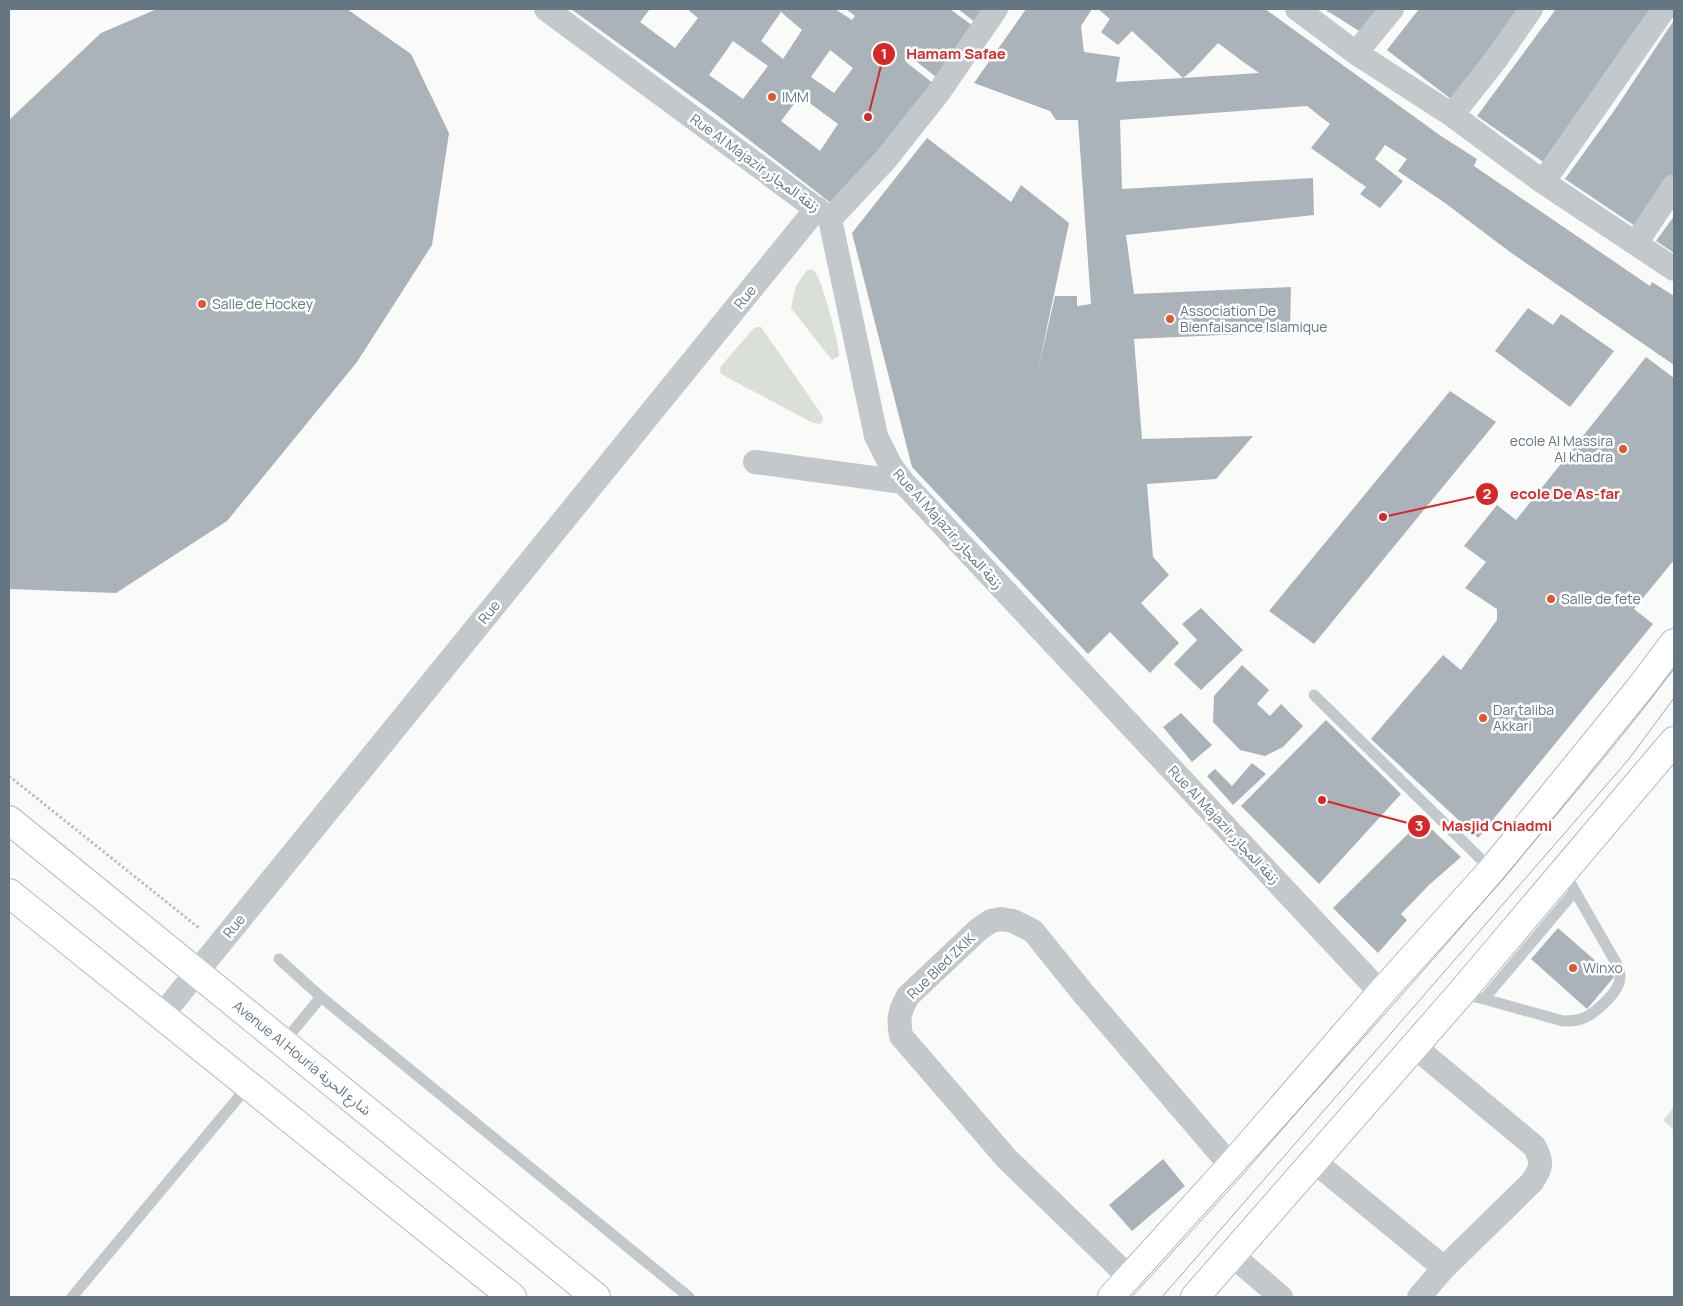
<svg xmlns="http://www.w3.org/2000/svg" width="1683" height="1306" viewBox="0 0 1683 1306" font-family="Manrope,'Noto Sans Arabic',sans-serif">
<style>
.green{fill:#dadfd7}
.building{fill:#aab3b9;fill-rule:evenodd}
.lines{fill:none;stroke-linecap:round;stroke-linejoin:round}
.secondary-casing{stroke:#b3babf;stroke-width:30}
.path{stroke:#bbbfc2;stroke-width:3;stroke-dasharray:2.5 2.5;stroke-linecap:butt}
.lane{stroke:#c3c8cc;stroke-width:11}
.street{stroke:#c3c8cc;stroke-width:24}
.secondary{stroke:#fff;stroke-width:28}
.tram{stroke:#a2aab0;stroke-width:1}
.poi-dot{fill:#e4572e;stroke:#fff;stroke-width:2}
.labels{text-anchor:middle;stroke-width:5;stroke-linejoin:round;paint-order:stroke}
.poi-label{font-size:14px;fill:#657683;stroke:#fff;text-anchor:start}
.street-label{font-size:14px;fill:#657683;stroke:#fff}
.leader{fill:none;stroke:#d62828;stroke-width:2}
.callout-dot{fill:#d62828;stroke:#fff;stroke-width:2}
.mark-label{font-size:15px;text-anchor:middle;font-weight:bold;fill:#fff}
.callout-label{font-size:15px;text-anchor:middle;font-weight:bold;fill:#d62828;stroke:#fff;stroke-width:5;stroke-linejoin:round;paint-order:stroke}
</style>
<rect width="100%" height="100%" fill="#fafaf8"/>
<path class="green" d="M807,270c2,0 5,-1 7,1 7,4 26,75 25,85l-7,4 -41,-52 5,-22z
M757,327h4l57,82 5,9 -1,4 -3,2 -8,-2 -90,-48 -1,-6 2,-3 31,-36z
M1674,1107v23l-11,-10z"/>
<path class="building" d="M157,9h190l64,45 38,79 -17,112 -75,117 -130,159 -111,72 -107,-4v-469l92,-87z
M571,9h79l-10,13 35,26 23,-30 -11,-9h148l17,11 3,-4 -9,-7h104l23,17 -37,51 -24,-19 -6,4 28,22 -98,123 -123,-95zM781,12l21,18 -19,29 -22,-18zM733,41l35,25 -25,33 -34,-24zM830,50l23,18 -19,25 -23,-16zM800,96l38,28 -18,27 -39,-30z
M958,9h26l-9,13z
M1026,9h66l-11,17 3,26 36,5 -4,25 67,-4 -51,-47 -14,14 -17,-13 9,-13 -12,-10h167l176,127 36,23 -3,7 176,120 2,-4 22,14v69l-164,-113 -65,-49 -47,-32 9,-12 -22,-14 -10,14 28,22 -23,27 -20,-14 6,-7 -55,-39 19,-24 -23,-18 -187,14 2,69 191,-11 1,37 -188,20 8,59 157,-7 -1,45 -156,7 8,100 111,-3 -37,43 -69,5 6,73 16,18 -28,28 38,40 -29,30 -40,-41 -22,22 -176,-187 -60,-234 75,-95 84,64 10,-17 48,38 -31,147 17,-74h22v10l14,-2 -13,-184h-22l-6,-9 -76,-28zM1218,43l24,18 17,12 -76,5 10,-8z
M1324,9h68l-23,28z
M1419,9h112l-71,97 -73,-56z
M1556,9h108l-112,159 -75,-52z
M1674,20v166l-30,46 -79,-53 51,-71z
M1674,216v37l-18,-12z
M1528,308l25,17 8,-11 53,37 -44,56 -75,-56z
M1646,357l28,21v182l-40,49 19,15 -175,214 -107,-99 72,-84 18,15 36,-50v-11l-32,-21 21,-26 -22,-16 33,-41 19,15z
M1450,391l46,31 -182,222 -45,-33z
M1201,608l42,42 -42,40 -27,-26 23,-24 -15,-16z
M1242,665l27,25 -12,14 13,12 11,-12 22,22 -20,21 -18,9 -25,-6 -27,-28 1,-26z
M1181,713l31,32 -20,17 -29,-35z
M1326,720l75,74 -82,90 -78,-78z
M1252,763l14,11 -33,31 -26,-29 8,-7 17,17z
M1422,820l39,37 -32,28 -28,29 6,6 -29,33 -45,-45z
M1558,928l56,49 -27,32 -56,-50z
M1163,1159l22,27 -53,45 -23,-26z"/>
<g class="lines">
<g class="secondary-casing">
<path id="secondary" d="M9,820l587,477
M9,893l503,404
M1112,1297l119,-131 150,-173 111,-123 148,-182 34,-45
M1195,1297l265,-303 214,-253"/>
</g>
<path class="path" d="M9,776l190,152"/>
<path class="lane" d="M1314,695l178,175
M279,959l42,38 368,300
M1462,994l22,5 79,22c8,0 15,0 23,-4 10,-5 30,-23 33,-34 2,-5 1,-10 0,-15l-55,-96
M1484,999l91,-108
M283,1043l38,-46
M72,1297l176,-211"/>
<path class="street" d="M546,9l284,210 46,217 15,30 12,16 478,511
M1297,9l59,44 96,62 91,67 131,87
M1356,53l36,-44
M1452,115l45,-57 34,-49
M1543,182l121,-173
M830,219l56,-60 53,-67 57,-83
M1636,243l38,-57
M755,462l148,20
M162,1015l655,-807
M1415,1047l119,99c9,16 8,21 -2,36l-88,86 -25,29
M1315,1162l129,106
M1232,1255l49,42
M1130,1278l-123,-119 -106,-123c-3,-18 -2,-24 7,-40l71,-67 12,-8 10,-2 12,2 20,10 50,62 148,173"/>
<use href="#secondary" class="secondary"/>
<path class="tram" d="M1129,1297c141,-156 284,-310 419,-472 43,-51 86,-103 126,-156
M1162,1297l467,-538 45,-61"/>
</g>
<g class="poi-dot">
<circle cx="772" cy="97" r="5"/>
<circle cx="202" cy="304" r="5"/>
<circle cx="1170" cy="319" r="5"/>
<circle cx="1623" cy="449" r="5"/>
<circle cx="1551" cy="599" r="5"/>
<circle cx="1483" cy="718" r="5"/>
<circle cx="1573" cy="968" r="5"/>
</g>
<g class="labels">
<g class="poi-label">
<text x="782" y="102">IMM</text>
<text x="212" y="309">Salle de Hockey</text>
<text x="1180" y="316">Association De<tspan x="1180" dy="16">Bienfaisance Islamique</tspan></text>
<text x="1613" y="446" text-anchor="end">ecole Al Massira<tspan x="1613" dy="16">Al khadra</tspan></text>
<text x="1561" y="604">Salle de fete</text>
<text x="1493" y="715">Dar taliba<tspan x="1493" dy="16">Akkari</tspan></text>
<text x="1583" y="973">Winxo</text>
</g>
<g class="street-label">
<text transform="translate(755 163) rotate(36)" y="5">Rue Al Majazir زنقة المجازر</text>
<text transform="translate(745 297) rotate(-51)" y="5">Rue</text>
<text transform="translate(948 529) rotate(48)" y="5">Rue Al Majazir زنقة المجازر</text>
<text transform="translate(489 612) rotate(-51)" y="5">Rue</text>
<text transform="translate(1224 825) rotate(47)" y="5">Rue Al Majazir زنقة المجازر</text>
<text transform="translate(234 926) rotate(-51)" y="5">Rue</text>
<text transform="translate(941 966) rotate(-44)" y="5">Rue Bled ZKIK</text>
<text transform="translate(302 1058) rotate(39)" y="5">Avenue Al Houria شارع الحرية</text>
</g>
</g>
<path class="leader" d="M868 117L884 54M1383 517L1487 494M1322 800L1419 826"/>
<g class="callout-dot">
<circle cx="868" cy="117" r="5"/>
<circle cx="1383" cy="517" r="5"/>
<circle cx="1322" cy="800" r="5"/>
<circle cx="884" cy="54" r="12"/>
<circle cx="1487" cy="494" r="12"/>
<circle cx="1419" cy="826" r="12"/>
</g>
<g class="mark-label">
<text x="884" y="59">1</text>
<text x="1487" y="499">2</text>
<text x="1419" y="831">3</text>
</g>
<g class="callout-label">
<text x="956" y="59">Hamam Safae</text>
<text x="1565" y="499">ecole De As-far</text>
<text x="1497" y="831">Masjid Chiadmi</text>
</g>
<rect width="1683" height="1306" fill="none" stroke="#657683" stroke-width="20"/>
</svg>
